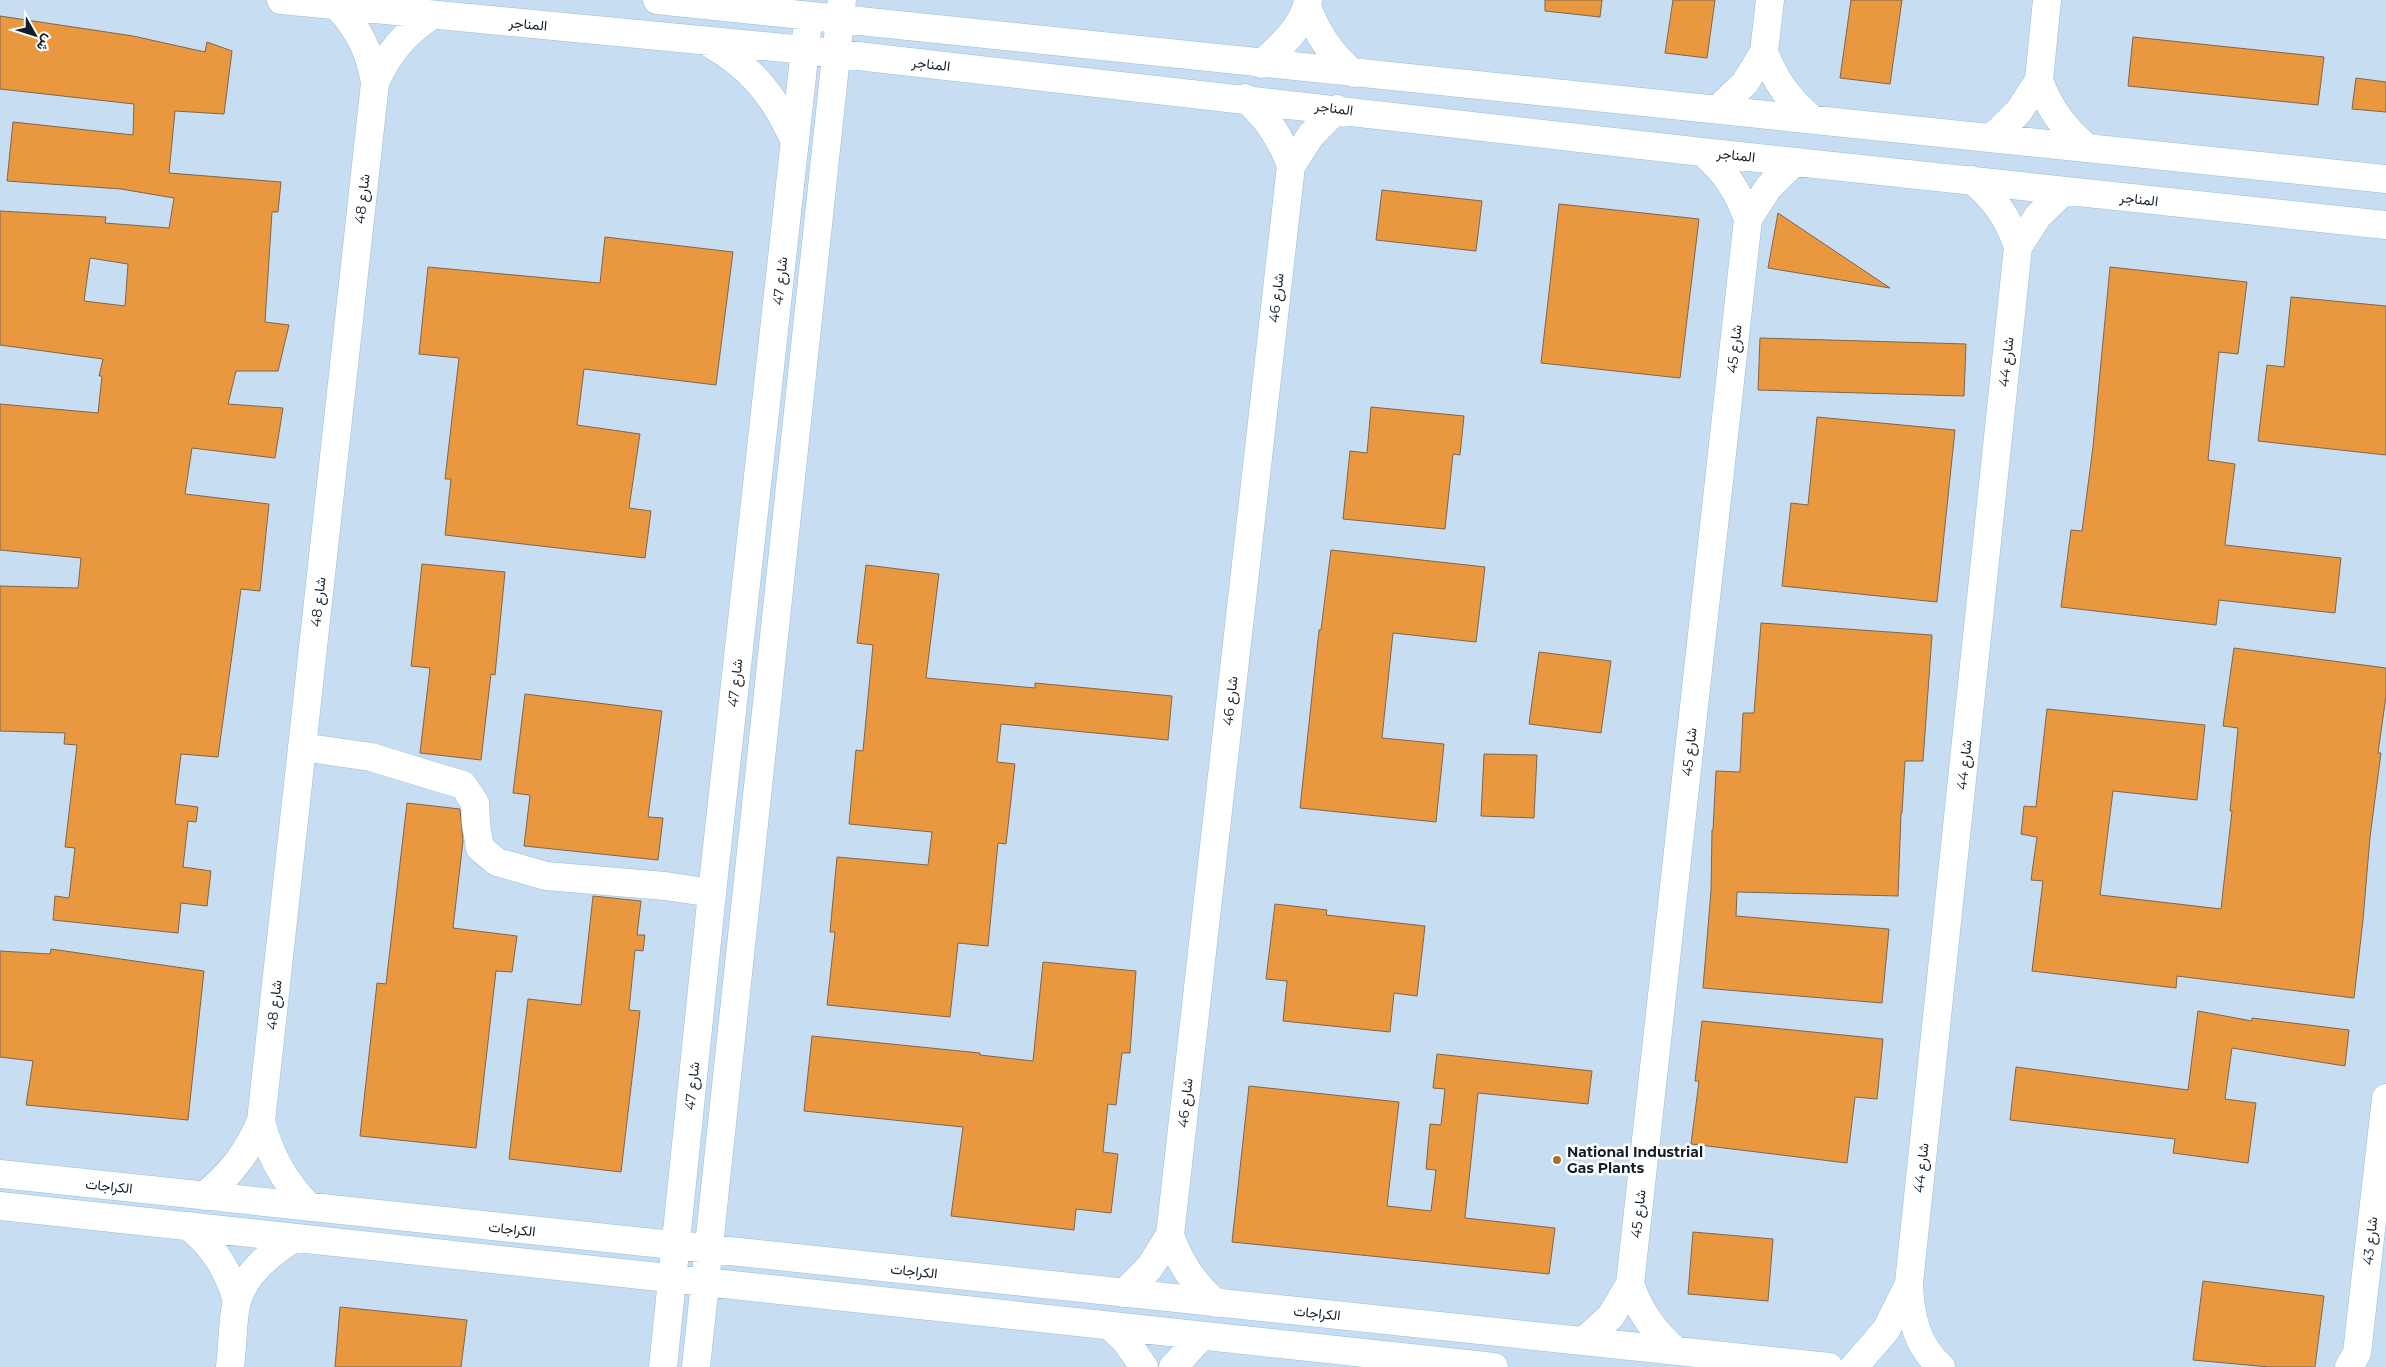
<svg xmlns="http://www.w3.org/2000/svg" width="2386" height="1367" viewBox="0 0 2386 1367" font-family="Montserrat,Vazirmatn,sans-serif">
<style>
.built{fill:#c7def2}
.building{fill:#e99840;stroke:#80654c;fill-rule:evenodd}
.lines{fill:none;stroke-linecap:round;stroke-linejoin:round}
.minor-casing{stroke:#9bbbd5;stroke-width:29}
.minor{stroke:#fff;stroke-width:28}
.poi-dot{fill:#a96e2f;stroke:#fff;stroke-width:2}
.labels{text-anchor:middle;stroke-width:5;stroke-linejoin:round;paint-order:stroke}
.street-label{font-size:14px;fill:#121e28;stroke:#fff}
.poi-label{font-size:14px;font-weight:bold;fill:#121e28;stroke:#fff;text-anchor:start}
</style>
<rect width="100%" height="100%" fill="#daedfe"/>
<path class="built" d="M0,0h2386v1367h-2386z"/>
<path class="building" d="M1545,0h57l-2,17 -55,-6z
M1673,0h42l-8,58 -42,-5z
M1851,0h51l-12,84 -50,-6z
M0,16l133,20 72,16 2,-10 25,9 -8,63 -49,-3 -6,62 112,9 -3,30h-6l-7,110 24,3 -11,46h-42l-8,33 55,4 -8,50 -83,-10 -7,46 84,10 -9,87 -19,-2 -23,168 -37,-3 -6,50 23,3 -2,15 -8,-1 -5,46 28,4 -4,35 -26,-3 -3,30 -125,-13 2,-24 14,2 6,-50 -10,-1 12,-102 -13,-1 1,-11 -65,-2v-145l78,2 3,-30 -81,-8v-146l98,9 4,-37h-3l4,-17 -103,-14v-134l106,6 -1,6 64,5 5,-30 -53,-9 -114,-8 6,-59 120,13 1,-31 -134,-15zM90,258l38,6 -3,42 -41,-5z
M2133,37l191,20 -6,48 -190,-19z
M2356,78l30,4v30l-34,-3z
M1382,190l100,11 -6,50 -100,-11z
M1559,204l140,15 -19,159 -139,-15z
M1778,213l112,75 -122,-20z
M605,237l128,15 -17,133 -132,-16 -7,56 63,9 -11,74 22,3 -6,47 -200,-23 6,-56h-6l14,-121 -40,-4 9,-87 172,16z
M2110,267l137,15 -9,72 -19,-2 -11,108 27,4 -10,81 116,13 -6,55 -116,-13 -3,25 -155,-18 10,-77 11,1 11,-84z
M2291,297l95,9v149l-128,-14 9,-76 17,2z
M1760,338l206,6 -2,52 -206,-6z
M1371,407l93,9 -4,39 -7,-1 -8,75 -102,-10 7,-68 17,2z
M1817,417l138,13 -18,172 -155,-16 9,-83 17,2z
M1331,550l154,17 -9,75 -83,-9 -11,105 62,6 -8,78 -136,-14 19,-178h2z
M422,564l83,8 -10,103 -4,-1 -10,86 -61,-7 10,-85 -19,-2z
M866,565l73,9 -13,104 109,10v-5l137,13 -4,44 -167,-16 -4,38 18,2 -9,80 -8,-1 -10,103 -30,-3 -8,74 -123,-12 8,-73h-5l7,-75 91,8 4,-33 -83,-8 7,-74 7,1 10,-106 -16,-2z
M1761,623l171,12 -9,126h-18l-3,52h-1l-3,83 -161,-4 -1,24 153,13 -7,74 -179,-15 8,-97 1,-61h1l3,-59 24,1 3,-59h11z
M2234,648l152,20v28l-8,57h3l-11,84 -7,83 -9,78 -177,-22 -1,12 -144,-17 11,-90 -12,-1 6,-43 -16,-3 3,-28 12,1 11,-98 158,16 -8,75 -84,-9 -13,104 121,14 11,-98h-2l8,-83 -15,-2z
M1539,652l72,9 -10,72 -72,-9z
M525,694l137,17 -14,106 15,1 -5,42 -134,-14 6,-51 -17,-2z
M1484,754l53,1 -3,63 -53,-2z
M407,803l53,6 3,32 -10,87 64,8 -5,36 -16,-1 -20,177 -116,-12 17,-153 9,1z
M593,896l48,5 -4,34h8l-2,16 -8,-1 -6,60 11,1 -19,161 -112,-13 19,-160 53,6z
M1275,904l52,6 -1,5 99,11 -8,70 -23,-3 -4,39 -107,-11 4,-40 -21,-2z
M51,949l153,22 -16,149 -162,-15 7,-44 -33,-4v-106l50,3z
M1043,962l93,9 -6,82h-8l-6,52 -8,-1 -5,48 15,2 -7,59 -35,-4 -2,21 -123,-14 12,-89 -159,-16 8,-75 168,17v2l53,6z
M2198,1011l54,10v-3l97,12 -4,36 -113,-18 -7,51 31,4 -8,60 -75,-10 2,-14 -165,-19 6,-53 172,23z
M1702,1021l181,18 -6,60 -22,-2 -8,66 -156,-19 8,-63h-4z
M1437,1054l155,17 -4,33 -110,-11 -13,125 90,10 -6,46 -317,-32 17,-156 150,16 -12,104 44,5 5,-41 -10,-1 4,-45 11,1 4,-36 -12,-1z
M1693,1232l80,7 -5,62 -80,-7z
M2203,1281l121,15 -9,71h-46l-76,-7z
M340,1307l127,13 -6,47h-126z"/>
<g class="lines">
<g class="minor-casing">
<path id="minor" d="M281,0l524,50 897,102 684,73
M657,0l1729,179
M1307,6c10,28 24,48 46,67
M709,43c43,25 66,53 86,99
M1764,52c11,28 24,47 47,66
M1261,64c18,-16 44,-39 47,-64
M2039,80c10,28 24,47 46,66
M375,83c13,-30 30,-50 57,-68
M1245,98c22,20 36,40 46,68
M1718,109l27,-26 19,-31 6,-52
M1993,137l26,-26 20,-31 8,-80
M1702,152c23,19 36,39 46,67
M1972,180c23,19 37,39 46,67
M302,747l69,10 92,28 12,18 1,21 4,24 17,14 49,14 119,10 47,7
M261,1121c9,35 23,60 48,86
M0,1174l1829,193
M204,1196c27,-22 44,-44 57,-75l114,-1038c-5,-31 -16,-54 -38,-77
M0,1206l1494,161
M189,1226c25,22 39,43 48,75
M1170,1235c10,28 23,48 46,68
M1630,1284c10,28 24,48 46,67
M1124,1293l26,-26 20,-32 121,-1069 20,-31 26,-26
M1110,1326l15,14 19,27
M1584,1341l27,-25 19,-32 118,-1065 20,-31 26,-26
M230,1367c3,-20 2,-47 7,-66 8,-28 34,-48 57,-63
M663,1367l49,-474 95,-862
M696,1367l146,-1367
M1173,1367l29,-31
M1854,1367l32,-37 23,-46
M1941,1367c-25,-22 -31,-52 -32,-84l109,-1036 20,-31 26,-25
M2349,1367l8,-14 29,-255"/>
</g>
<use href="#minor" class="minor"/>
</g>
<circle class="poi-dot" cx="1557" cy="1160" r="5"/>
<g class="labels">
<g class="street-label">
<text transform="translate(528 24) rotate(5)" y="5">المناجر</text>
<text transform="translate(931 64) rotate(6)" y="5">المناجر</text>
<text transform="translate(1334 108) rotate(7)" y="5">المناجر</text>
<text transform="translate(1736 155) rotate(6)" y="5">المناجر</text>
<text transform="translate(362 199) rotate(-84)" y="5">شارع 48</text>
<text transform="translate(2139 199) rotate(6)" y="5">المناجر</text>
<text transform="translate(780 281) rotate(-84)" y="5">شارع 47</text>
<text transform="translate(1276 298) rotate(-84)" y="5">شارع 46</text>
<text transform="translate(1734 349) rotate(-84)" y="5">شارع 45</text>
<text transform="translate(2006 362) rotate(-84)" y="5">شارع 44</text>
<text transform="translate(318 602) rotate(-84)" y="5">شارع 48</text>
<text transform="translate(735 683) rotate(-84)" y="5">شارع 47</text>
<text transform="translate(1230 701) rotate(-84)" y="5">شارع 46</text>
<text transform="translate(1689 752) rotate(-84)" y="5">شارع 45</text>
<text transform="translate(1964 765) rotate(-84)" y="5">شارع 44</text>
<text transform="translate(274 1005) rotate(-84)" y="5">شارع 48</text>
<text transform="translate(692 1086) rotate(-84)" y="5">شارع 47</text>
<text transform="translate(1185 1103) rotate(-84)" y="5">شارع 46</text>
<text transform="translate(1921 1168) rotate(-84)" y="5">شارع 44</text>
<text transform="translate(109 1186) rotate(6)" y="5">الكراجات</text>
<text transform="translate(1638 1214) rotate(-84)" y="5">شارع 45</text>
<text transform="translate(512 1229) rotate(6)" y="5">الكراجات</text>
<text transform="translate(2370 1241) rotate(-84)" y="5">شارع 43</text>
<text transform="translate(914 1271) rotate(6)" y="5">الكراجات</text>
<text transform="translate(1317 1313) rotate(6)" y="5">الكراجات</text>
</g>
<g class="poi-label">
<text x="1567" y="1157">National Industrial<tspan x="1567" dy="16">Gas Plants</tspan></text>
</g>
</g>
<g transform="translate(35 35) rotate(129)" stroke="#ffffff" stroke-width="4" paint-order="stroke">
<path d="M0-4L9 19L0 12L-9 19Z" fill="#121e28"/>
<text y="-8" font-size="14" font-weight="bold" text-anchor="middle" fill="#121e28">ش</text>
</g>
</svg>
